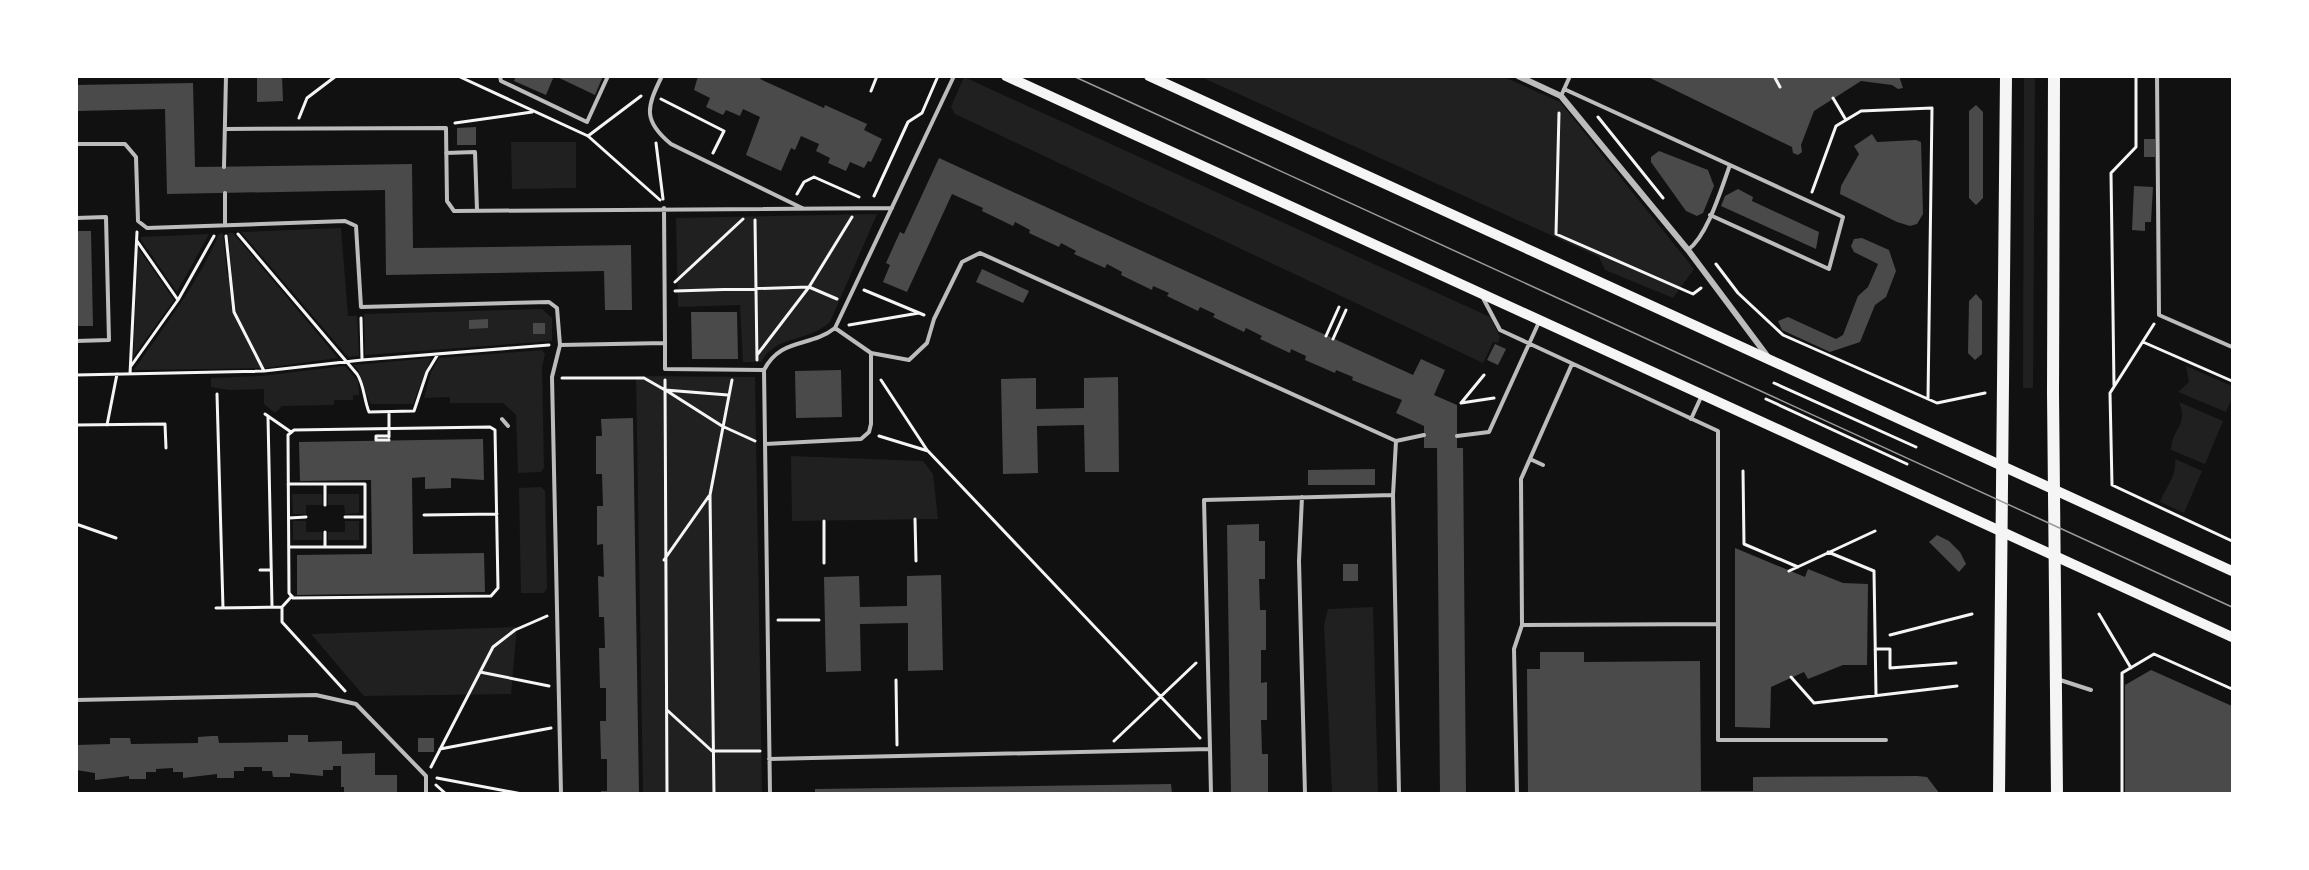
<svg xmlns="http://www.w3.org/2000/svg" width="2309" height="870" viewBox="0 0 2309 870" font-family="Inter,sans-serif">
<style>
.green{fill:#202020}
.building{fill:#4a4a4a}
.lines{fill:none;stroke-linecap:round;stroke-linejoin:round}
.path{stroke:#f5f5f5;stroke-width:3}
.service{stroke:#bcbcbc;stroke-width:4}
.minor{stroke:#bcbcbc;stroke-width:6}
.secondary{stroke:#f5f5f5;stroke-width:10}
.primary{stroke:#f5f5f5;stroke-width:12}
.tram{stroke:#9a9a9a;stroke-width:1.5}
</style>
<rect width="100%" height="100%" fill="#111"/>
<path class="green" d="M2035,76l-2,312h-10l1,-311z
M964,77l526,240 10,20 -2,6 -5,-1 -10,21 -528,-249 -4,-7z
M1201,77h303l56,25 134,167 -21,29 -68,-28 -6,-13z
M511,142h65v46l-64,1z
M877,214l-47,108c-23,21 -53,12 -69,40h-18l-3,-57 -62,2 -2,-89z
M341,228l7,88h9l2,40 -11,1 -107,-125z
M223,233l4,42 5,-1 -4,-41h5l105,125 -73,10 -131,2c30,-44 64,-86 85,-136z
M209,234l-32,58 -36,-52v-3z
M138,248l36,52 -41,57z
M542,309l10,9v23l-187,14 -1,-41z
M542,350l3,4 -3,13 2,101 -3,4 -23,1 -2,-58 -13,-12h-53v-6l-26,1 7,-26 8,-14z
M431,358l-18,46h-42c-8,-14 -6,-25 -17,-39z
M345,366l13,15 1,14h-6v5h-19v5l-52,1 -7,7 -11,-9v-15l-35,1 -18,-3v-9l50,-2z
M2186,366l46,20v12l-6,14 -48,-20 11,-10z
M636,376l119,1 7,416h-119z
M2179,402l44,19 -18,43 -34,-14c1,-23 18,-24 8,-48z
M791,456l132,5 10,13 5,45 -146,2z
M2175,459l27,12 -18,42 -24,-11c6,-16 17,-25 15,-43z
M541,487l4,4 2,97 -3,5h-23l-2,-105z
M292,494h30v11h-16v9h-13z
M328,494h31v19l-14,1 -1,-9h-16z
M293,521h13v11h16v8h-29z
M345,521h14v19h-31v-8h17z
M1373,607l5,186h-46l-8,-167 4,-17z
M517,627l-6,67 -147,2 -53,-62z"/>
<path class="building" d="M257,76h25l1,25 -26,1z
M516,76h38l-8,19 -32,-14z
M555,76h48l-8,19z
M698,76h64l-2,3 64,29 1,-3 42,19 -3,6 18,9 -11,23 -3,-1 -4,7 -14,-6 -4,9 -18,-8 2,-5 -14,-7 3,-7 -18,-8 -6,14 -4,-2 -10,23 -35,-16 14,-38 -17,-8 -3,7 -14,-6 -3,5 -17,-8 4,-9 -16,-8z
M1646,76h253l4,12 -5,1 -6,-4 -31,-4 -47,30 -13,34 1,7 -4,3 -5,-2 -1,-6z
M193,83l2,84 217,-3 1,84 218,-3 1,65h-27l-1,-39 -218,4 -1,-85 -218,4 -2,-85 -89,2v-26z
M1976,105l7,7v86l-7,7 -7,-7v-87z
M476,127v18h-19v-17z
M1872,134l5,8 39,-2 5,2 2,72 -6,10 -7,2 -13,-4 -57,-28 1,-8 18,-32 -5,-8z
M2144,139h11v18h-11z
M1659,151l49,19 6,16 -11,27 -6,3 -11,-5 -35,-49v-5z
M939,158l474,217 8,-16 24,11 -11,25 23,10v43h6l3,346h-26l-3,-346h-13v-22l-28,-13 6,-13 -50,-20 1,-3 -17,-7 -1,3 -30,-13 1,-4 -15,-7 -1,4 -30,-14 2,-3 -16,-8 -2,4 -31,-15 2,-3 -15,-7 -2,4 -31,-15 2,-3 -16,-7 -1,4 -31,-15 1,-3 -15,-8 -2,4 -31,-14 2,-3 -15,-8 -2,4 -30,-14 1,-3 -15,-8 -2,4 -31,-15 1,-3 -31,-14 -45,98 -24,-10 7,-17 -4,-2 14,-31 4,2z
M2134,186l19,1 -2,35h-6v9l-13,-1z
M1738,189l15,8 -1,4 67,31 -3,17 -95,-43 4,-10z
M76,231h15l2,95h-17z
M1862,238l27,12 7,21 -10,26 -11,8 -15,37 -30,10 -48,-22 -4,-9 10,-4 48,22 7,-4 15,-39 10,-9 10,-23 -24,-12 -3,-6 3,-7z
M982,269l47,22 -6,12 -47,-21z
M1976,294l6,7v53l-7,6 -7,-7 1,-52z
M691,312h46l1,47h-46z
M488,319v9l-19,1v-9z
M533,323h12v11h-12z
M1495,344l11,5 -8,16 -11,-5z
M841,370l1,47 -46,1 -1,-47z
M1118,377l1,95h-34l-1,-47 -47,1 1,47 -35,1 -2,-95 35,-1v31l48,-1v-30z
M633,418l6,376h-38v-3h6v-32h-6l-1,-38h6v-33h-6l-1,-40h6l-1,-31h-5l-1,-41 6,1 -1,-33 -6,1v-39h6l-1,-32h-6v-38h6l-1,-17z
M483,439l1,41 -33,-2v10l-26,1v-12l-13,1 1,76 71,-1 1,39 -188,3v-40l75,-1 -1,-74 -71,1 -1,-39z
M1375,469v16h-67v-15z
M1259,524v17h6v38h-6l1,31h6v40h-5v33l6,-1v38h-6l1,34h6v39l-37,1 -4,-269z
M1937,535l12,6 11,11 6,12 -7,8 -30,-30z
M1735,548l70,29 3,-8 35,14 25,1 -1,81h-24l-35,14 -4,-7 -33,15 -1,41 -35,-1z
M1343,564h15v17h-15z
M941,575l2,95 -35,1v-48l-48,1 1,47 -35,1 -2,-95 35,-1 1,31 47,-1v-30z
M1540,652h44v10l116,-1 1,130h52v-14l164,-1 10,1 13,17h-412l-1,-125h13z
M2151,670l81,36v88h-107v-109z
M288,735h20v7l34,-1v13l33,-1v22h22v19l-53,-1v-6h-3v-21h-8v4h-10v6l-33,-3v4h-17l-1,-6h-10v-4h-18v4h-10v7h-17v-4l-34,4v-6h-10v-4l-17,1v3h-10v7h-17v-3l-34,4v-7l-19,-3v-25l34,-1v-6h20l1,6 67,-1v-6l14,-1h6l1,7 69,-1z
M418,738h16v14h-16z
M1171,784l1,10h-357v-5z"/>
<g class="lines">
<path class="path" d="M458,76l130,60 72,64
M1774,76l6,11
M871,91l6,-15
M1833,98l13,22
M661,99l63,32 -11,22
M1559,113l-3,121 137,60 8,-6
M1598,117l65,81
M299,118l8,-20 29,-22
M455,123l77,-11
M588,136l53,-40
M656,143l7,56
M1812,192l24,-66 25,-15 71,-3 -4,291
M797,194l7,-12 10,-5 45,20
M874,196l34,-74 14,-9 16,-37
M755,220l2,140
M238,234l119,140c7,10 7,26 12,38l45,-1 13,-39 11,-18
M226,236l8,76 30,59
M137,241l41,59
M1716,264l22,29 45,42 154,68 48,-10
M675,282l68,-63
M864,290l60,25
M675,291l134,-4 28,12
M361,318l1,41
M2154,324l-44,69 2,92 120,56
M849,325l70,-12
M1326,336l13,-29
M1333,339l13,-29
M2143,342l89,39
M757,355l52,-68 43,-70
M131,366l47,-66 36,-64
M130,374l7,-142
M76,375l188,-4 98,-11 187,-15
M1484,375l-23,28 33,-5
M562,378h82l21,12 63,5
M665,380l2,414
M881,380l46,70
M1774,383l142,64
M2114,385l-3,-212 25,-26v-71
M667,391l55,35 33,15
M217,394l6,214
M1766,399l141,65
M389,412v25
M265,414l26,18
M268,417l4,189
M76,425l89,-1 1,24
M107,425l10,-51
M490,427l5,3 3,158 -7,8 -198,2 -4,-5 -1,-158 6,-5z
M389,436h-13v4h13
M879,436l49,15 272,287
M1743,471l1,73 54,23
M288,484h77v63h-76
M325,484v21
M424,515l73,-1
M345,517h20
M289,518l17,-1
M915,519l1,42
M824,521v42
M76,524l40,14
M325,532v15
M1828,552l46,19 2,124
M664,560l45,-64
M260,570h11
M1789,571l86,-40
M282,607l10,-11
M216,608l66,-1v15l63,69
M2099,614l32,54
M778,620h41
M1890,635l82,-21
M1875,649h15v19l66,-5
M480,672l69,14
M1791,677l23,26 143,-17
M896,680l1,65
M667,710l45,41h48
M1114,741l82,-78
M440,749l111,-21
M431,767l62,-120 22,-17 32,-14
M437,778l85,16
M436,785l10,9
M714,794l-4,-299 22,-115
M2122,794v-121l32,-19 78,35"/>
<path class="service" d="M500,76l1,5 86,41 21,-46
M662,76c-16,32 -19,45 9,68l131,64
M954,76l-119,252 36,25 38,7 18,-17 7,-24 28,-57 18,-9 416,188
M2157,76l2,239 73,32
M1564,89l166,76
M1561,96l9,-20
M226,129l220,-1 1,73 7,10 438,-3
M76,144h49l11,13 2,64 9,7 198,-7 11,5 5,81 188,-5 8,6 3,37 -8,32 9,417
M446,153l29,-1 2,58
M224,167l2,-91
M225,193v30
M76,218l30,-1 3,123 -33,1
M1688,250c20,-15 33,-61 42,-85l113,52 -14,52 -119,-54
M1483,298l17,32 218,101v309h168
M665,343v26l99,1
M560,345l105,-2 -1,-135
M1572,364l-51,115 1,146 196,-1
M502,419l6,7
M1691,419l11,-24
M1457,436l32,-4 50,-110
M765,444l96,-5 8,-7 2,-8v-71
M1530,459l13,6
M1302,497l-3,64 6,233
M2057,679l34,11
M76,700l240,-5 40,9 70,72v18
M1210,749l-6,-249 189,-5
M769,759l441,-10 1,45
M770,794l-6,-424c17,-33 46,-22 71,-42
M1399,794l-6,-299 3,-54 28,-6
M1517,794l-3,-145 8,-24"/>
<path class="minor" d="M1518,76l43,20 127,154 80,107"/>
<path class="secondary" d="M1006,76l1226,561
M1149,76l1083,495"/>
<path class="primary" d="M2054,76l-1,317 4,401
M1999,794l7,-718"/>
<path class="tram" d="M1073,76l1159,531"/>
</g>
<rect width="2309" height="870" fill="none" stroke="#ffffff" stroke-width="156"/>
</svg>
